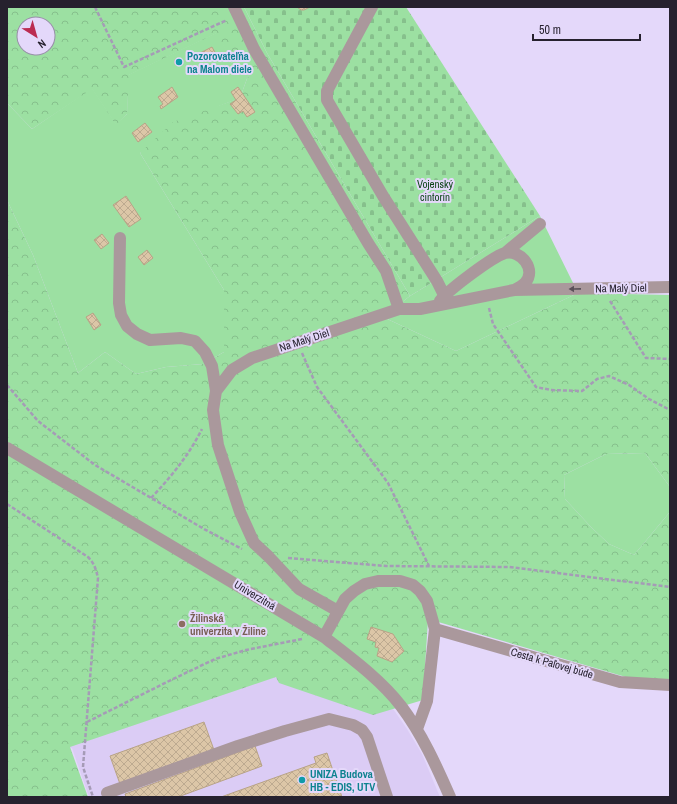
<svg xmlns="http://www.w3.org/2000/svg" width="677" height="804" viewBox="0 0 677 804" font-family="'Archivo Narrow',sans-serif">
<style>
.built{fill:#dbccf5}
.green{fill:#9ce0a2}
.forest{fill:url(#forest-crowns);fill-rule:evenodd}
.cemetery{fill:url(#cemetery-stones)}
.building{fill:url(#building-cross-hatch);stroke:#b8a386}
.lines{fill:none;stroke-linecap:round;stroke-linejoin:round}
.path{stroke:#a59bb6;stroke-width:2.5;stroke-dasharray:4 2;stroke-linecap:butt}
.minor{stroke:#aa989c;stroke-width:12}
.oneway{fill:#5b515a}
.culture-dot{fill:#0f9aa8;stroke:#e4d8fa;stroke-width:1.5}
.education-dot{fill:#8d6e63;stroke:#e4d8fa;stroke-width:1.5}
.labels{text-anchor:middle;stroke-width:4;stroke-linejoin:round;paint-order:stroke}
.culture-label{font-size:11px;font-weight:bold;fill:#0d838f;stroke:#e4d8fa;text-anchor:start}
.park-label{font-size:11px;fill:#0e4519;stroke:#e4d8fa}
.street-label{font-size:11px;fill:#26212e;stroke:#e4d8fa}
.education-label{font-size:11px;font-weight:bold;fill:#785e54;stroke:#e4d8fa;text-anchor:start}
</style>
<defs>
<pattern id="forest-crowns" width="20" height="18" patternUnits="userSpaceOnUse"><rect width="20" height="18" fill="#9ce0a2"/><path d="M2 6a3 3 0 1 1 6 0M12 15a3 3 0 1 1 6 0" fill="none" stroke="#86c08c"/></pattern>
<pattern id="cemetery-stones" width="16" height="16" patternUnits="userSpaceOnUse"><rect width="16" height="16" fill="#9ce0a2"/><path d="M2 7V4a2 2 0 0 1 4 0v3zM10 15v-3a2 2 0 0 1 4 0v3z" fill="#86c08c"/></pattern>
<pattern id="building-cross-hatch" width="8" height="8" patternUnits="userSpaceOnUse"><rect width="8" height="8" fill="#dcc6a7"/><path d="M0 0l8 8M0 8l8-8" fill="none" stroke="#bdaa90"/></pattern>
</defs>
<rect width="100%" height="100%" fill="#e4d8fa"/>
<path class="built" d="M45,532l344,171 18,26 15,25 18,43h-351l-17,-49 -65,6v-163z"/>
<path class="green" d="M218,32l13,30 18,11 -9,25 -21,8 -79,47 84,137v62l-21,12 -37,3 -30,7 -31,-22 -27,21 -45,-118 -26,-55v-97l25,26 60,-41 24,36 11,-10 1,-39z
M540,216l38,77 -122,58 -73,-34 27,-21z
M645,453l25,34 -1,26 -35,42 -25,-11 -18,-17 -26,-28 -1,-24 42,-21z"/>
<path class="forest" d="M7,7h237l23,46 143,243 -27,21 73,34 122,-58 92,2v192l-25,-34 -39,1 -42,21 1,24 26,28 18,17 25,11 35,-42 1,-24v191h-34l-208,-61 -5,81 -50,15 -94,-32 -3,-6 -206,70 18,50h-81v-597l26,55 45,118 27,-21 31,22 30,-7 37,-3 21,-12v-62l-84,-137 33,-31 67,-24 9,-25 -18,-11 -14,-29 -88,42 -2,39 -11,11 -24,-36 -60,40 -25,-26zM24,24h24v24h-24z"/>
<path class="cemetery" d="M244,7h162l134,209 -130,80 -143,-243z"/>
<path class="building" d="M297,7h13l-6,3h-3z
M212,47l4,7 -12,6 -4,-7z
M174.5 62a3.5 3.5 0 1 1 7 0a3.5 3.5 0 1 1-7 0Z
M172,87l6,10 -17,12 -1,-3 3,-2 -5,-7z
M238,87l17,25 -8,5 -4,-6 -5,3 -8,-10 6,-4 -5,-8z
M145,123l7,9 -14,10 -6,-9z
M126,196l15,23 -12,8 -16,-22z
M102,234l7,9 -8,6 -7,-9z
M147,250l6,8 -9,7 -6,-8z
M93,313l8,12 -7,5 -8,-13z
M371,627l22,7 11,17 -12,11 -15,-6 2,-8 -4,-1 1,-5 -9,-3z
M204,722l10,28 -94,34 -10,-28z
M255,746l7,20 -84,31h-52l-1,-3z
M327,753l15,44h-121l95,-34 -2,-6z"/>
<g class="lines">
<path class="path" d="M95,7l29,60 103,-47
M610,301l36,57 24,1
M489,308l4,16 43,63 15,3 31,1 15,-12 12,-3 20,9 20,14 21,11
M302,353l15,34 71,96 41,83
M7,385l31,36 57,44 109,64 38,20
M151,498c20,-21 38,-43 51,-69
M7,504l81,53c6,6 8,12 10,21l-15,189 10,30
M288,558l98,8 123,1 161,20
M87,722l82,-41 46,-22 31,-9 56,-11"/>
<path class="minor" d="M234,7l20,42 114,194 18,28 13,38
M372,7l-45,84v9l56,96 54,85 7,14
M120,238l-1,65 2,12 6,11 10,8 13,6 31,-2 14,3 10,11 7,14 4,25
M505,253l35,-29
M440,301c7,-10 52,-44 65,-48 16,-4 32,17 20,30 -3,3 -7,5 -11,7
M7,448l317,189c27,21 56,42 77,69 21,28 35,59 49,91
M338,611l-39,-22 -30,-32 -15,-14 -14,-31 -22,-67 -5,-35 3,-19 16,-21 20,-12 147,-49h21l94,-19 156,-3
M435,629l185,53 50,3
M324,637l21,-38 9,-8 11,-7 13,-3h22l13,4 7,6 7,10 8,28 -8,72 -10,28
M107,793l131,-47 47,-15 44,-12 24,6 9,5 5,7 20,60"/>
</g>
<defs><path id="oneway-solid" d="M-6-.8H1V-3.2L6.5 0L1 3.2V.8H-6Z"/></defs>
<use class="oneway" href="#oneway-solid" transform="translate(575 289) rotate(179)"/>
<g class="culture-dot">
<circle cx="179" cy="62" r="4"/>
<circle cx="302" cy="780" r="4"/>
</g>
<circle class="education-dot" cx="182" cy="624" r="4"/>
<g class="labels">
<g class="culture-label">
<text x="187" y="60">Pozorovateľňa<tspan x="187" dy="13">na Malom diele</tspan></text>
<text x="310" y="778">UNIZA Budova<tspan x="310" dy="13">HB - EDIS, UTV</tspan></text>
</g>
<g class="park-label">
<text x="435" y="188">Vojenský<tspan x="435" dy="13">cintorín</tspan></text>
</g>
<g class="street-label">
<text transform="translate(621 288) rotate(-1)" y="4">Na Malý Diel</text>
<text transform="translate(304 340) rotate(-18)" y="4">Na Malý Diel</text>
<text transform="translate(255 595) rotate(31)" y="4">Univerzitná</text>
<text transform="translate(552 663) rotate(16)" y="4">Cesta k Paľovej búde</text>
</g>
<g class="education-label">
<text x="190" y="622">Žilinská<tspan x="190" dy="13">univerzita v Žiline</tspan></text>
</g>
</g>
<rect width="677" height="804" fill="none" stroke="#26212e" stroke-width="16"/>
<g transform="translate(36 36) rotate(143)"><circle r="19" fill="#e4d8fa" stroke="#988fa8"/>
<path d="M0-3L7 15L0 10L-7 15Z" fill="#bb2b51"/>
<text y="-6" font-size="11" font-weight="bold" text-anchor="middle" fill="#26212e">N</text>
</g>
<path d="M533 34v6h107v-6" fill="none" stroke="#26212e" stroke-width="2"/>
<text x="539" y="34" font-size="12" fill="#26212e" stroke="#e4d8fa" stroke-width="3" paint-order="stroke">50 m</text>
</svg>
